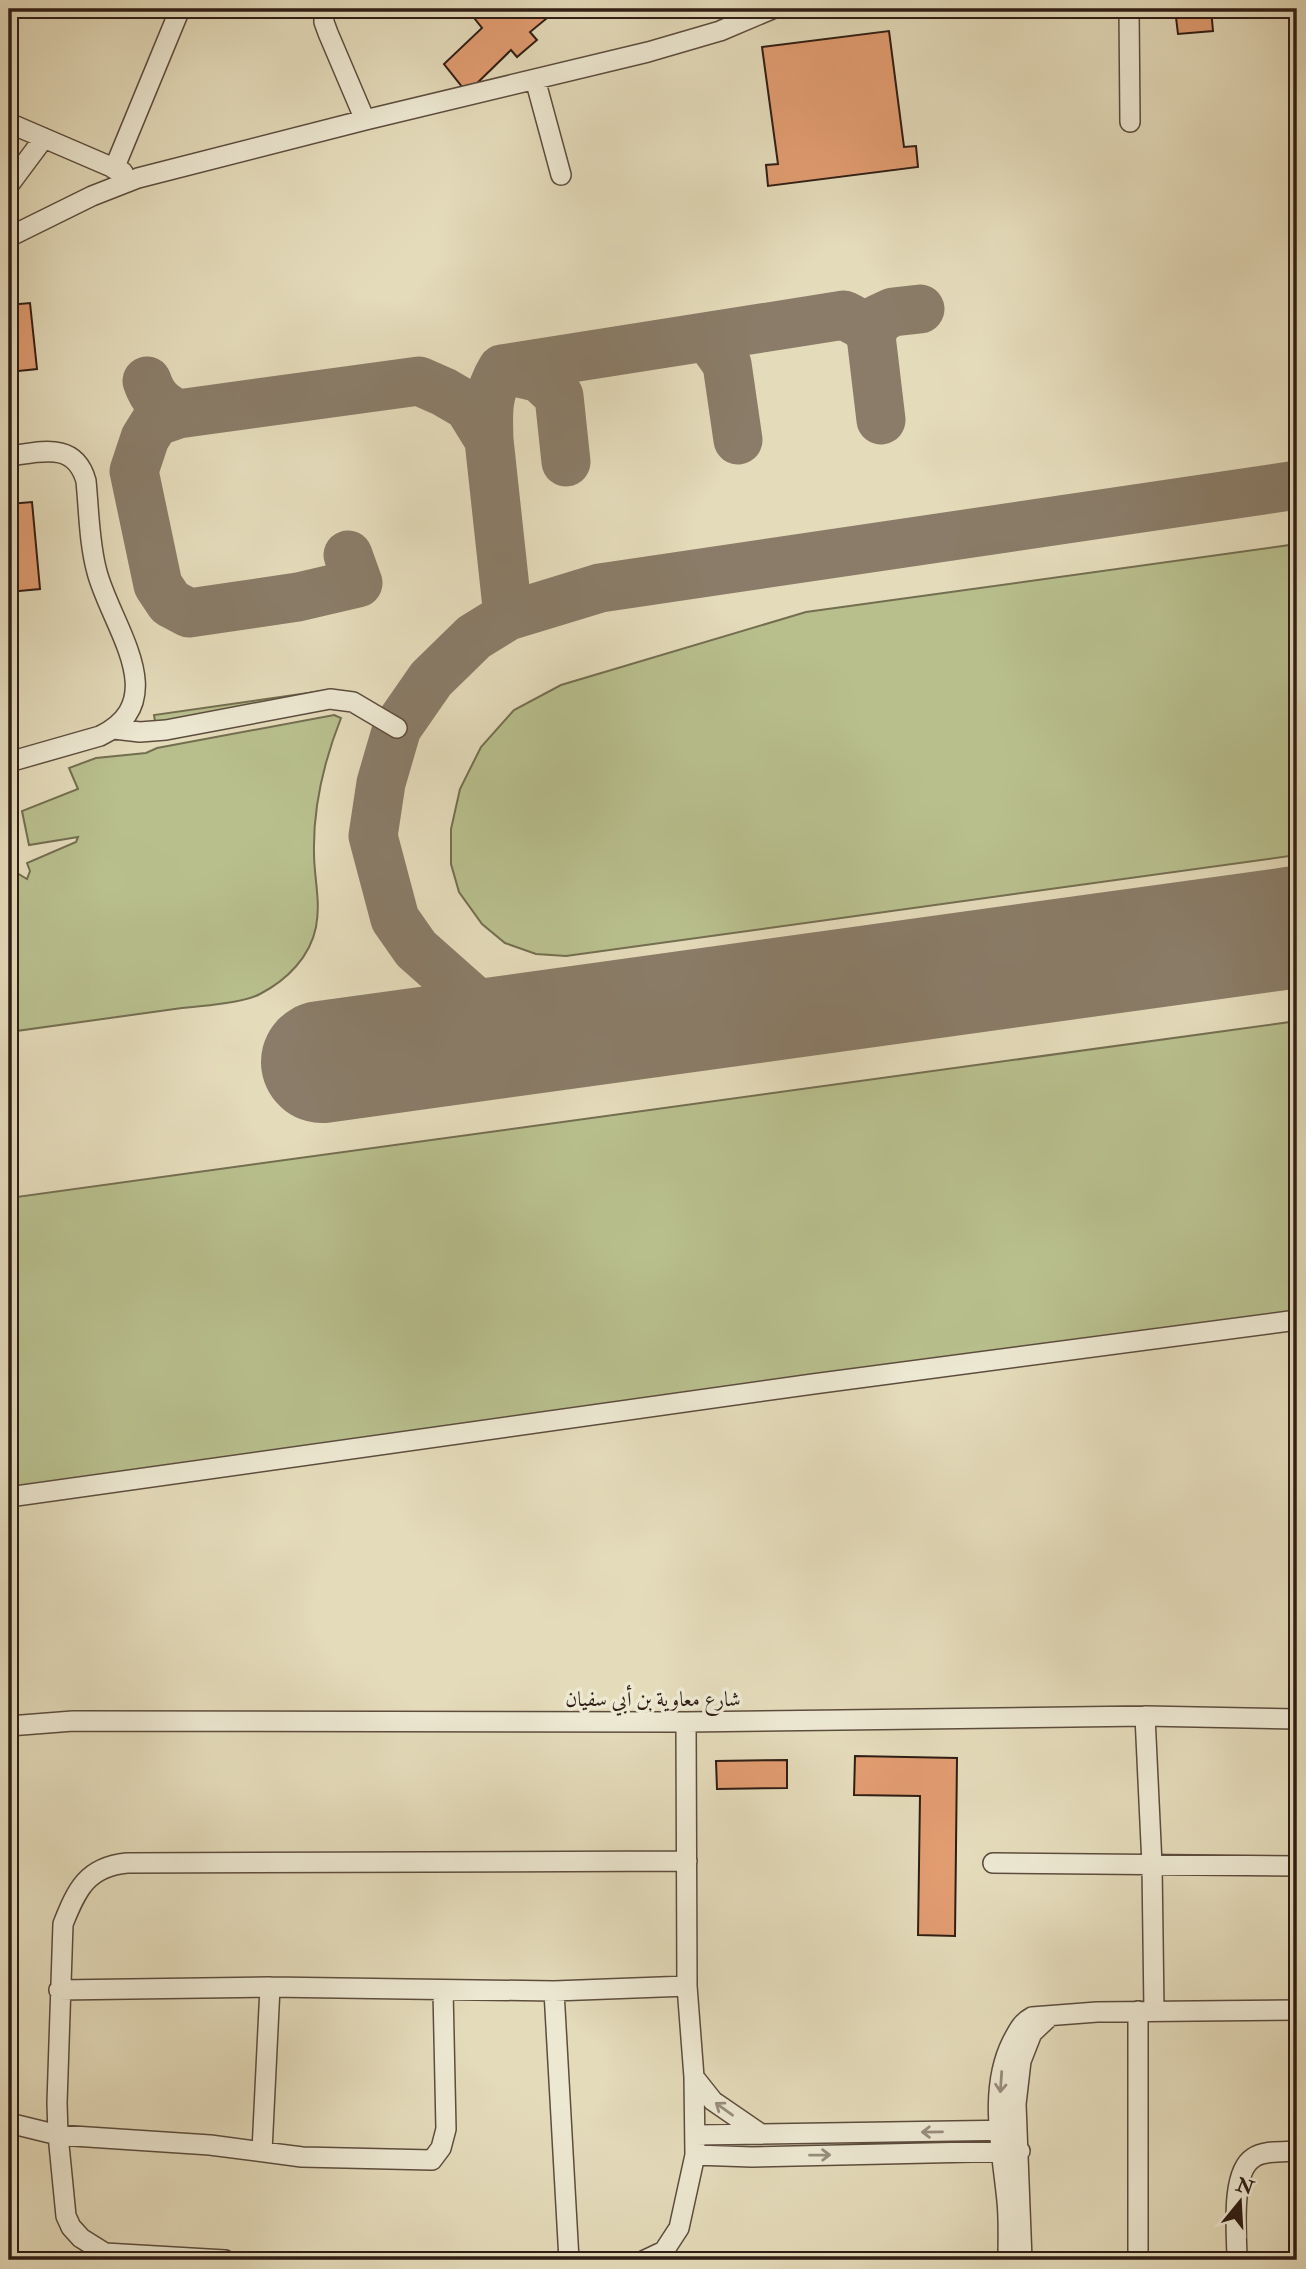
<svg xmlns="http://www.w3.org/2000/svg" width="1306" height="2269" viewBox="0 0 1306 2269" font-family="'IM FELL Double Pica',Amiri,serif">
<style>
.green{fill:#b8bf8d;stroke:#746e51;stroke-width:2}
.lines{fill:none;stroke-linecap:round;stroke-linejoin:round}
.taxiway{stroke:#8a7c68;stroke-width:49}
.runway{stroke:#8a7c68;stroke-width:122}
.building{fill:#e19c70;stroke:#301e15;stroke-width:2}
.minor-casing{stroke:#5d4d3e;stroke-width:22}
.minor{stroke:#ede8d2;stroke-width:19}
.oneway{stroke:#988d7d}
.labels{text-anchor:middle;stroke-width:7;stroke-linejoin:round;paint-order:stroke}
.street-label{font-size:21px;fill:#301e15;stroke:#ede8d2}
</style>
<rect width="100%" height="100%" fill="#e4dbba"/>
<filter id="stains"><feTurbulence type="fractalNoise" baseFrequency=".00286" numOctaves="4"/><feColorMatrix values="0 0 0 0 .2 0 0 0 0 .09 0 0 0 0 .02 0 0 0 .5 -.17"/></filter>
<radialGradient id="worn" r=".72"><stop offset=".6" stop-color="#630" stop-opacity="0"/><stop offset="1" stop-color="#630" stop-opacity=".3"/></radialGradient>
<path class="green" d="M1297,544v311l-731,101 -30,-2 -31,-11 -23,-19 -23,-32 -8,-28v-35l9,-40 21,-42 33,-37 47,-25 245,-73z
M329,690l-172,44 -3,-19z
M334,715l7,3c-17,43 -28,88 -27,135 0,25 7,48 2,74 -6,30 -29,53 -56,67 -17,9 -57,12 -78,14 -58,8 -115,16 -173,24v-161l3,-1 15,9 3,-8 -3,-8 49,-21 2,-5 -49,8 -7,-34 56,-22 -9,-21 27,-10 50,-5 11,-5z
M1297,1021v295l-1288,178v-296z"/>
<g class="lines">
<path class="taxiway" d="M871,336l7,-17 15,-7 27,-3
M708,337l19,27 11,76
M502,369l38,9 19,18 7,66
M147,381c6,18 15,25 31,33l241,-33 25,11 24,14 21,34 19,176
M178,414l-23,8 -10,16 -11,33 24,114 12,18 19,10 109,-16 60,-14 -10,-28
M489,440c-1,-28 -2,-47 13,-71l342,-54 19,10 8,11 10,84
M572,1027l-94,-23 -62,-55 -21,-30 -22,-83 8,-53 16,-55 34,-49 43,-42 34,-21 92,-28 697,-103"/>
<path class="runway" d="M322,1062l975,-135"/>
</g>
<path class="building" d="M467,9h91l-28,23 7,8 -20,17 -6,-7 -44,43 -23,-29 38,-36z
M1175,9h36l2,22 -35,3z
M889,31l15,116 12,-1 2,21 -150,19 -2,-21 12,-1 -16,-117z
M30,303l7,66 -28,3v-67z
M32,502l8,87 -31,3v-88z
M855,1756l102,2 -2,178 -37,-1 2,-139 -66,-1z
M787,1760v28l-70,1 -1,-28z"/>
<g class="lines">
<g class="minor-casing">
<path id="minor" d="M324,9v13l4,11 37,87
M1129,9l1,113
M535,79l26,96
M9,123l114,49
M114,169l66,-160
M9,185l35,-47
M9,237l83,-41 46,-18 227,-58 283,-68 72,-21 52,-22
M9,456c32,-4 66,-15 77,25 3,30 3,62 11,91 14,54 77,128 3,164l-91,26
M114,729l26,3 26,-2 164,-31 23,3 44,26
M9,1497l804,-113 484,-64
M1145,1716l7,149 2,146
M9,1726l64,-5 613,1 459,-6 152,3
M993,1863l304,3
M59,1990l211,-3 284,4 133,-5
M554,1991l15,269
M694,2077l19,24 48,33
M9,2123l49,12 152,10 92,12 130,3 9,-12 5,-19 -3,-139
M695,2135l322,-5
M262,2151l8,-164
M695,2155l57,2 268,-6
M225,2260l-120,-7 -24,-15 -10,-11 -5,-11 -8,-81 -1,-32 6,-179c14,-35 24,-57 64,-61l560,-2
M645,2260l19,-9 15,-23 16,-73 -1,-78 -7,-91 -1,-264
M1008,2260c0,-19 1,-40 -1,-59 -5,-52 -19,-111 5,-159 6,-11 9,-19 20,-25l65,-5 200,-2
M1022,2260l-6,-156 5,-43 11,-28 18,-17
M1138,2260v-249
M1237,2260c0,-25 -7,-87 16,-102 11,-8 31,-6 44,-7"/>
</g>
<use href="#minor" class="minor"/>
</g>
<defs><path id="oneway-shaft" d="M-6 0H5M1.5-3L5.5 0L1.5 3" fill="none" stroke-width="1.6" stroke-linecap="round" stroke-linejoin="round" transform="scale(1.75)"/></defs>
<g class="oneway">
<use href="#oneway-shaft" transform="translate(1001 2082) rotate(94)"/>
<use href="#oneway-shaft" transform="translate(724 2109) rotate(-144)"/>
<use href="#oneway-shaft" transform="translate(932 2132) rotate(179)"/>
<use href="#oneway-shaft" transform="translate(820 2155) rotate(-1)"/>
</g>
<g class="labels">
<g class="street-label">
<text x="653" y="1706">شارع معاوية بن أبي سفيان</text>
</g>
</g>
<rect width="1306" height="2269" fill="none" stroke="#e4dbba" stroke-width="35"/>
<rect x="10" y="10" width="1285" height="2248" fill="none" stroke="#301e15" stroke-width="3.5"/>
<rect x="18" y="18" width="1271" height="2234" fill="none" stroke="#301e15" stroke-width="2"/>
<g transform="translate(1240 2202) rotate(18)" stroke="#ede8d2" stroke-width="5" paint-order="stroke">
<path d="M0-5L12 26L0 18L-12 26Z" fill="#301e15"/>
<text y="-10" font-size="19" font-weight="bold" text-anchor="middle" fill="#301e15">N</text>
</g>
<rect width="100%" height="100%" filter="url(#stains)"/>
<rect width="100%" height="100%" fill="url(#worn)"/>
</svg>
